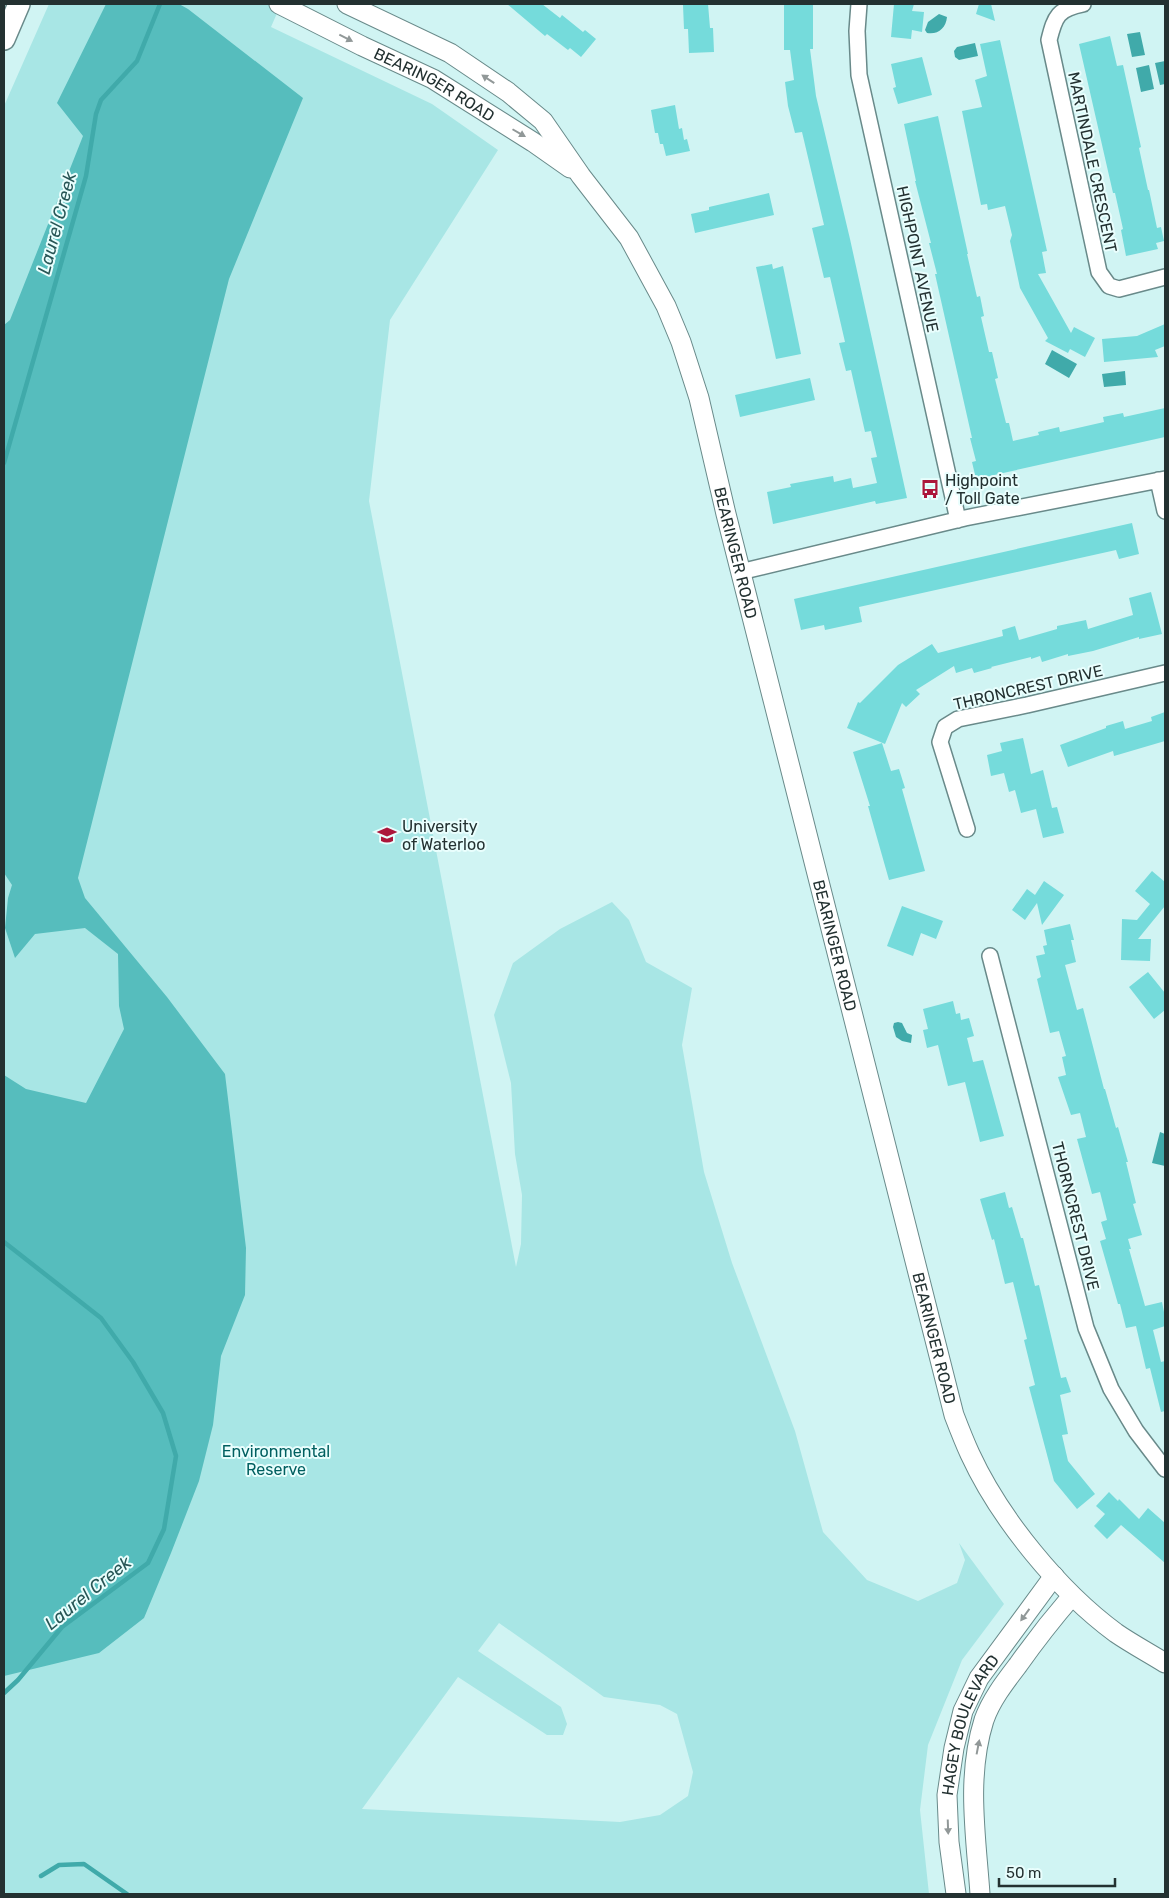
<svg xmlns="http://www.w3.org/2000/svg" width="1169" height="1898" viewBox="0 0 1169 1898" font-family="Rubik,sans-serif">
<style>
.green{fill:#a8e6e5;fill-rule:evenodd}
.forest{fill:#56bdbd}
.water{fill:#40aaaa}
.lines{fill:none;stroke-linecap:round;stroke-linejoin:round}
.stream{stroke:#40aaaa;stroke-width:4.5}
.building{fill:#75dbdb}
.minor-casing{stroke:#698a8a;stroke-width:18}
.tertiary-casing{stroke:#698a8a;stroke-width:21}
.secondary-casing{stroke:#698a8a;stroke-width:24}
.minor{stroke:#fff;stroke-width:15}
.tertiary{stroke:#fff;stroke-width:19}
.secondary{stroke:#fff;stroke-width:21}
.oneway{fill:#919898}
.labels{text-anchor:middle;stroke-width:4;stroke-linejoin:round;paint-order:stroke}
.street-label{font-size:16px;fill:#233131;stroke:#e9fefd}
.poi-label{font-size:16px;fill:#233131;stroke:#e9fefd;text-anchor:start}
.park-label{font-size:16px;fill:#005f60;stroke:#e9fefd}
.water-label{font-size:18px;font-style:italic;fill:#285656;stroke:#e9fefd}
</style>
<rect width="100%" height="100%" fill="#d0f4f3"/>
<path class="green" d="M49,4h232l-10,23 161,77 66,46 -108,170 -21,181 147,766 5,-23 1,-49 -7,-41 -4,-71 -17,-68 19,-52 47,-34 52,-27 17,18 17,42 46,26 -10,57 22,127 28,91 63,168 28,101 44,48 51,21 39,-18 8,-23 -6,-17 45,61 -42,56 -34,85 -8,65 9,84h-925v-1788zM499,1623l105,74 56,8 17,9 16,58 -5,24 -28,19 -40,7 -258,-13 96,-132 89,58h16l4,-11 -6,-17 -83,-56z"/>
<path class="forest" d="M106,4h73l9,5 115,89 -74,181 -151,599 7,20 82,99 58,77 21,174 -1,47 -24,61 -8,69 -14,56 -28,72 -27,65 -45,35 -95,23v-601l22,14 60,14 38,-74 -5,-23 -1,-52 -33,-26 -50,6 -20,24 -10,-30 3,-30 4,-13 -8,-12v-548l6,-5 73,-184 -26,-33z"/>
<path class="water" d="M939,14l8,3c-1,11 -9,18 -20,16l-2,-3 3,-8z
M1140,32l5,23 -13,2 -5,-23z
M975,43l3,13 -19,4 -4,-3 -1,-6 3,-4z
M1165,61v23l-5,1 -5,-22z
M1149,65l5,24 -13,3 -5,-24z
M1052,350l25,14 -8,14 -24,-14z
M1125,371l1,14 -22,2 -2,-13z
M898,1022l4,1 5,10 5,2 -1,8 -9,-2 -6,-4 -3,-10 1,-4z
M1160,1132l5,2v32l-13,-3z"/>
<g class="lines">
<path class="stream" d="M4,463l82,-287 10,-62 5,-14 36,-39 23,-57
M4,1242l97,76 32,44 30,51 13,43 -12,73 -16,34 -86,64 -44,53 -14,13
M41,1876l18,-11 25,-1 43,30"/>
</g>
<path class="building" d="M507,4h35l18,14 2,-3 21,17 2,-2 11,9 -15,18 -11,-9 -2,2 -21,-16 -2,2z
M708,4l2,24h3l1,24 -25,1 -1,-24h-4l-1,-24z
M784,4h29v45h-3l6,47 34,143 57,259 -31,6 -1,-3 -102,23 -6,-32 24,-5 -1,-3 43,-8 1,6 17,-4 2,10 24,-5 -6,-25 6,-1 -6,-26 -6,1 -14,-62 -5,1 -7,-28 6,-1 -15,-65 -6,1 -12,-50 12,-3 -22,-93 -7,1 -7,-27 -3,-24 9,-2 -4,-30h-6z
M894,4h20l-2,7 12,1 -2,20 -10,-2 -1,9 -20,-2z
M979,4h12l4,17 -19,-7z
M1110,36l7,30 6,-1 18,82 -2,1 9,42h1l8,38 4,-1 3,14 -8,2 2,6 -32,7 -5,-26 2,-1 -8,-36h-2l-34,-149z
M1000,40l47,211 -5,1 4,21 -8,1 33,59 3,-6 21,11 -10,19 -15,-8 -2,4 -23,-12 3,-3 -28,-50 -10,-47 2,-6 -7,-29 -17,4 -1,-6 -6,1 -19,-94 20,-4 -7,-27 12,-4 -7,-32z
M922,57l10,38 -34,9 -5,-16 3,-1 -5,-23z
M675,105l4,24 3,-1 2,12 3,-1 3,12 -24,5 -3,-12h-3l-2,-11h-3l-4,-23z
M938,116l30,138h-1l10,43 3,-1 4,20 -3,1 8,35h3l6,26 -3,1 11,44h3l4,18 26,-6 -1,-3 21,-5 1,5 44,-10 -1,-5 20,-4 1,4 41,-9v29l-189,42 -4,-17 4,-1 -6,-23h2l-37,-164h2l-8,-31h2l-16,-62h1l-12,-57z
M769,193l5,22 -79,18 -4,-19 18,-4v-3z
M772,264l1,5 10,-3 18,88 -25,5 -20,-92z
M1165,324v22l-10,4 3,7 -54,5 -2,-23 35,-3z
M810,378l5,22 -75,17 -5,-22z
M1132,523l7,31 -20,5 -3,-9 -257,57 3,15 -37,8 -1,-5 -23,5 -7,-31z
M1151,592l11,42 -23,5v-2l-46,14 -25,5v-2l-26,8 -2,-6 -9,3v-2l-40,10 1,1 -18,5 -2,-5 -16,5 -2,-7 -38,24 4,4 -14,13 -4,-4 -17,41 -38,-16 11,-26 2,1 38,-38 34,-21 6,9 65,-17 -1,-6 13,-4 4,14 38,-11v-3l29,-6 2,9 45,-14 -4,-17z
M1165,712v29l-51,15 -1,-5 -45,16 -8,-22 46,-17v-2l17,-5 2,8 27,-8 -1,-4z
M1023,738l8,36 12,-4 9,38 5,-1 7,26 -21,5 -7,-29 -15,4 -6,-23 -6,2 -5,-19 -13,3 -4,-21 15,-4 -2,-8z
M882,743l9,28 8,-2 6,19 -3,1 23,82 -36,9 -21,-74h2l-17,-54z
M1152,871l13,11v24l-27,33h13l-1,22 -29,-1 1,-41 15,1 13,-16 -15,-13z
M1044,881l20,14 -22,30 -5,-22 -12,17 -13,-10 15,-21 8,6z
M902,906l41,15 -7,18 -15,-6 -8,23 -26,-10z
M1070,924l4,16h-3l5,22 -11,3 12,45 6,-2 21,81h1l11,39 2,-1 10,35h-2l10,41 -3,1 9,31 -14,4 3,10h-2l16,57 17,-4 3,15v9l-12,4 8,32 4,-1v50l-4,1 -11,-44 -4,1 -10,-43 -10,2 -6,-24h-2l-18,-63 6,-2 -5,-17 6,-2 -7,-28 -8,2 -15,-55 9,-2 -6,-24 -9,2 -13,-38 8,-2 -4,-18 4,-1 -7,-25 -9,2 -13,-54 4,-2 -5,-21 9,-2 -2,-8 4,-1 -3,-15z
M1148,972l17,21v17l-11,9 -25,-32z
M953,1001l3,13 4,-1 1,7 8,-2 5,18 -7,2 6,24 10,-2 21,76 -24,6 -15,-60 -17,4 -10,-41 -11,3 -4,-18 5,-1 -5,-20z
M1005,1192l4,16 3,-1 9,31h2l12,48 4,-1 22,93 5,-1 5,15 -11,3 8,39 -6,1 6,26 27,33 -18,15 -23,-28 -25,-94 6,-2 -11,-45 3,-1 -14,-57 -8,2 -11,-45 -2,1 -12,-41z
M1109,1492l9,9 1,-2 20,20 9,-11 17,15v40l-44,-38 -14,14 -13,-13 11,-12 -9,-8z"/>
<g class="lines">
<g class="minor-casing">
<path id="minor" d="M859,4l-2,27 2,44 99,445
M1083,4c-25,5 -28,12 -34,36l50,232 10,14 10,3 46,-12
M1158,480l7,31
M740,572l225,-54 200,-39
M967,829l-27,-87 5,-15 13,-8 69,-14 138,-32
M990,956l96,372 25,61 25,42 29,38"/>
</g>
<g class="tertiary-casing">
<g id="tertiary">
<path id="s1" d="M279,4l83,42 71,33 100,63 37,26"/>
<path id="s2" d="M347,4l103,49 58,39 35,29 38,55 48,62 37,68 15,36 18,56 27,116 228,901c5,13 10,26 16,39 30,65 89,137 146,179 16,11 33,20 49,30"/>
<path id="s3" d="M956,1894l-7,-52 -2,-47 7,-47 9,-37 16,-33 75,-102"/>
<path d="M980,1894c-4,-58 -14,-117 4,-174 7,-20 21,-38 34,-55 17,-24 35,-47 54,-69"/>
</g>
</g>
<g class="secondary-casing">
<path id="secondary" d="M4,39l15,-35"/>
</g>
<use href="#minor" class="minor"/>
<use href="#tertiary" class="tertiary"/>
<use href="#secondary" class="secondary"/>
</g>
<defs><path id="oneway-solid" d="M-6-.8H1V-3.2L6.5 0L1 3.2V.8H-6Z" transform="scale(1.25)"/></defs>
<g class="oneway">
<use href="#oneway-solid" transform="translate(346 38) rotate(27)"/>
<use href="#oneway-solid" transform="translate(488 79) rotate(-147)"/>
<use href="#oneway-solid" transform="translate(519 133) rotate(30)"/>
<use href="#oneway-solid" transform="translate(1025 1615) rotate(126)"/>
<use href="#oneway-solid" transform="translate(978 1747) rotate(-79)"/>
<use href="#oneway-solid" transform="translate(948 1827) rotate(88)"/>
</g>
<defs>
<g id="bus-bare" transform="scale(1.5)"><path d="M-5-6H5V4H4V6H2V4H-2V6H-4V4H-5ZM-3.5-4V0h7V-4ZM-3.5 1.2v1.5H-2V1.2ZM2 1.2v1.5H3.5V1.2Z" fill="#ac163b" stroke="#e9fefd" stroke-width="2.5" paint-order="stroke"/></g>
<g id="university-bare" transform="scale(1.5)"><path d="M0-5L7-2L0 1L-7-2ZM-4 1L0 2.5L4 1V4Q0 6-4 4Z" fill="#ac163b" stroke="#e9fefd" stroke-width="2.5" paint-order="stroke"/></g>
</defs>
<g fill-rule="evenodd">
<use href="#bus-bare" x="930" y="489"/>
<use href="#university-bare" x="387" y="835"/>
</g>
<g class="labels">
<g class="street-label">
<text dy="6" stroke="none"><textPath href="#s1" startOffset="175">BEARINGER ROAD</textPath></text>
<text transform="translate(1093 162) rotate(78)" y="6">MARTINDALE CRESCENT</text>
<text transform="translate(918 259) rotate(78)" y="6">HIGHPOINT AVENUE</text>
<text dy="6" stroke="none"><textPath href="#s2" startOffset="709">BEARINGER ROAD</textPath></text>
<text transform="translate(1028 687) rotate(-13)" y="6">THRONCREST DRIVE</text>
<text dy="6" stroke="none"><textPath href="#s2" startOffset="1114">BEARINGER ROAD</textPath></text>
<text transform="translate(1076 1216) rotate(76)" y="6">THORNCREST DRIVE</text>
<text dy="6" stroke="none"><textPath href="#s2" startOffset="1519">BEARINGER ROAD</textPath></text>
<text dy="6" stroke="none"><textPath href="#s3" startOffset="174">HAGEY BOULEVARD</textPath></text>
</g>
<g class="poi-label">
<text x="945" y="486">Highpoint<tspan x="945" dy="18">/ Toll Gate</tspan></text>
<text x="402" y="832">University<tspan x="402" dy="18">of Waterloo</tspan></text>
</g>
<g class="park-label">
<text x="276" y="1457">Environmental<tspan x="276" dy="18">Reserve</tspan></text>
</g>
<g class="water-label">
<text transform="translate(57 223) rotate(-75)" y="6">Laurel Creek</text>
<text transform="translate(88 1593) rotate(-39)" y="6">Laurel Creek</text>
</g>
</g>
<rect width="1169" height="1898" fill="none" stroke="#233131" stroke-width="10"/>
<path d="M999 1878v8h116v-8" fill="none" stroke="#233131" stroke-width="2.5"/>
<text x="1006" y="1878" font-size="15" fill="#233131" stroke="#e9fefd" stroke-width="4" paint-order="stroke">50 m</text>
</svg>
